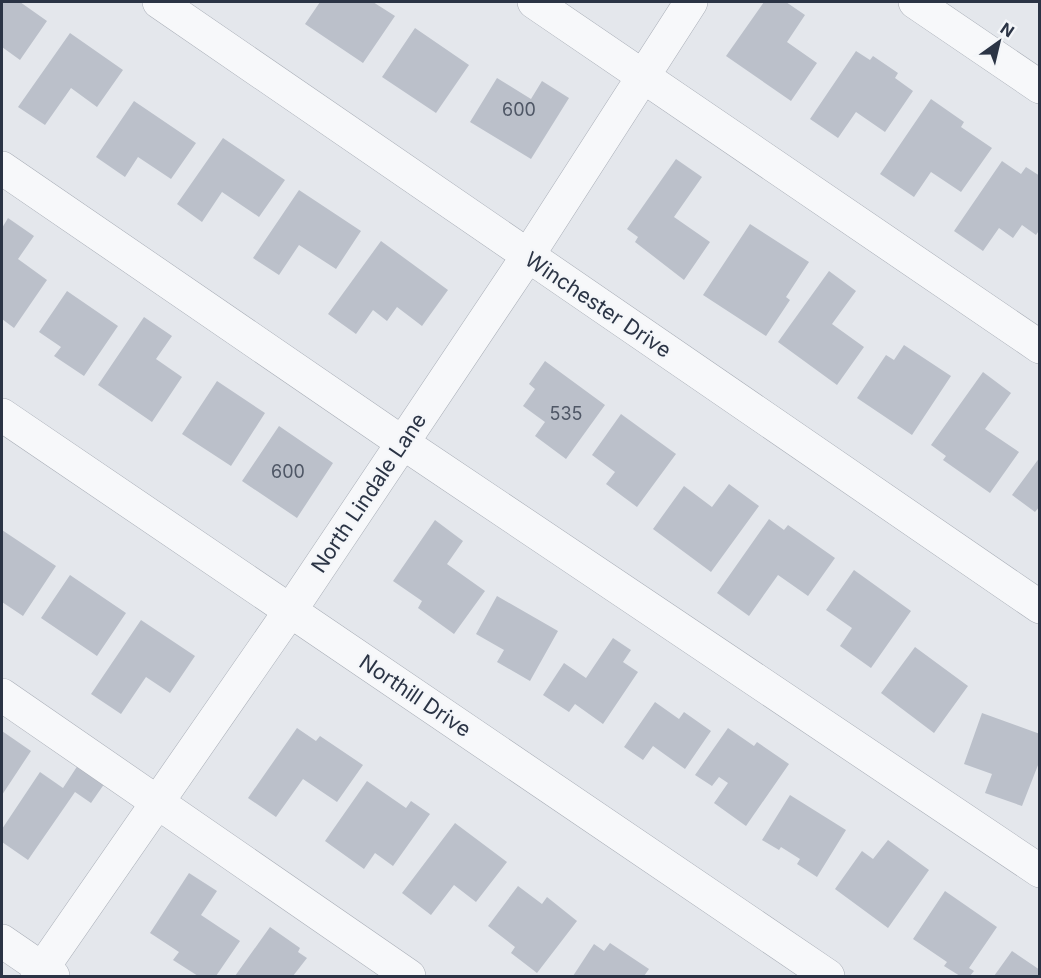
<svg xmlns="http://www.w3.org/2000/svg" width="1041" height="978" viewBox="0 0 1041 978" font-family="Inter,sans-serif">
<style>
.building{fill:#bbc0ca}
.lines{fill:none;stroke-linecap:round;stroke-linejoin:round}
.minor-casing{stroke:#a9aeb7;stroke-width:34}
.minor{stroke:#f7f8fa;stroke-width:33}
.labels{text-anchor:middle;stroke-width:4.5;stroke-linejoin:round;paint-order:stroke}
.number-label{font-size:18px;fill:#4f5766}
.street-label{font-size:21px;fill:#2b3445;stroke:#f4f6f9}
</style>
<rect width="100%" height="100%" fill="#e4e7ec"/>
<path class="building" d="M2,2h18l27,19 -27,39 -18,-13z
M320,2h53l22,14 -32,47 -58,-39z
M764,2h22l19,13 -18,27 30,21 -26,38 -65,-45z
M415,28l54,37 -33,48 -54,-36z
M70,33l53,37 -26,37 -26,-19 -26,37 -27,-18z
M856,51l14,9 3,-4 25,17 -3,5 18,13 -28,41 -29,-20 -18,26 -28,-19z
M497,78l34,21 11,-18 27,17 -38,61 -61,-37z
M931,99l33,23 -3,5 31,21 -31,44 -30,-20 -17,25 -34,-23z
M134,101l62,42 -25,36 -33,-22 -13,20 -29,-20z
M223,138l62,42 -26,37 -37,-25 -20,30 -25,-18z
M676,159l26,18 -28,40 36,25 -26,38 -49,-38 3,-5 -11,-8z
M1002,161l19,13 5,-7 14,9v53l-4,6 -14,-10 -9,13 -14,-10 -16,23 -29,-20z
M299,190l62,41 -25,38 -37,-24 -20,30 -26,-17z
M8,218l26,18 -16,23 29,21 -33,48 -12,-9v-91z
M750,224l59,38 -23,35 4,3 -24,36 -63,-41z
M381,241l67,49 -26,36 -25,-19 -10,14 -14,-11 -17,24 -28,-20z
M829,271l27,20 -24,33 32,23 -27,38 -59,-43z
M67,291l51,35 -34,50 -30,-20 7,-9 -22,-15z
M144,317l28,19 -16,23 26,18 -30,45 -54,-37z
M904,345l47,31 -39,59 -55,-37 29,-43 8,5z
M545,361l60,44 -39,54 -31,-23 10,-14 -22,-16 12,-17 -6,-5z
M983,372l28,21 -26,36 34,23 -29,41 -47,-33 3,-4 -15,-11z
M217,381l48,32 -34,53 -49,-32z
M621,414l55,40 -39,53 -31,-23 9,-12 -23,-17z
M279,426l54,37 -36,55 -55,-37z
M1040,457v49l-5,6 -23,-17z
M729,484l30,22 -48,66 -58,-43 31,-43 28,21z
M769,519l15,11 4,-5 47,33 -27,38 -30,-21 -29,41 -32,-23z
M435,520l28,21 -16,23 38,27 -31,43 -36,-26 4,-7 -29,-20z
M2,530l54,36 -33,50 -21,-14z
M854,570l57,41 -40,57 -31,-22 12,-18 -26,-18z
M70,575l56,38 -29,43 -56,-38z
M497,596l61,35 -28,50 -33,-19 7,-12 -28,-16z
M141,620l54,36 -25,37 -24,-16 -25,37 -30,-20z
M613,638l18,12 -8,12 15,10 -35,52 -28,-20 -6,8 -26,-17 21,-32 22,15z
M915,647l53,39 -34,47 -53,-40z
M655,702l24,17 5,-7 27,19 -26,38 -32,-23 -10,14 -19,-13z
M982,713l58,21v26l-18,46 -37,-13 7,-19 -28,-10z
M297,728l19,13 4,-5 43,29 -26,37 -34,-23 -27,38 -28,-19z
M728,728l26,18 3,-4 32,22 -43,62 -32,-23 14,-20 -9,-6 -7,9 -17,-11z
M2,731l29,20 -29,44z
M80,762l27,18 -16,23 -16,-11 -47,68 -26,-18v-13l38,-57 23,16z
M367,781l39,27 5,-7 19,13 -37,52 -18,-13 -11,16 -39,-28z
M790,795l56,35 -29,47 -20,-13 3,-5 -19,-12 -2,3 -17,-10z
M455,823l52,39 -31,40 -22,-17 -23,30 -29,-22z
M888,840l41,30 -41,58 -53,-39 27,-38 11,8z
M189,873l28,18 -16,24 39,26 -24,35h-18l-25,-16 6,-8 -29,-19z
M518,886l24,18 5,-7 30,24 -40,52 -26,-20 4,-6 -27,-21z
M945,891l52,36 -28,41 5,3 -4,5h-10l-16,-10 3,-4 -34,-23z
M270,927l30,21 -2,4 9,6 -14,18h-58z
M610,943l39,26 -5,7h-71l21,-32 10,7z
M1012,951l28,19v6h-46z"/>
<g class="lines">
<g class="minor-casing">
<path id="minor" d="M159,2l881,605
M534,2l506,345
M915,2l125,85
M2,168l401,275 637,428
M2,415l826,561
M2,695l407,281
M2,941l51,35
M37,976l253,-365 237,-354 164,-255"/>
</g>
<use href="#minor" class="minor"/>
</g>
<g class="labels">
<g class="number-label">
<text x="519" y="116">600</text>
<text x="566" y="420">535</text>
<text x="288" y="478">600</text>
</g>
<g class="street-label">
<text transform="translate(598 305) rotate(34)" y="7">Winchester Drive</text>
<text transform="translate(369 493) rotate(-56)" y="7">North Lindale Lane</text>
<text transform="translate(415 696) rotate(34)" y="7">Northill Drive</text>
</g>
</g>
<rect width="1041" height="978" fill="none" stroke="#2b3445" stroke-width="6"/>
<g transform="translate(999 42) rotate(34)" stroke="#f4f6f9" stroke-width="4.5" paint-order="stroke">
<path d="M0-4.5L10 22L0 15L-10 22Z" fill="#2b3445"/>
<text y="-9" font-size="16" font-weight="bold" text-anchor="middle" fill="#2b3445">N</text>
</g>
</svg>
